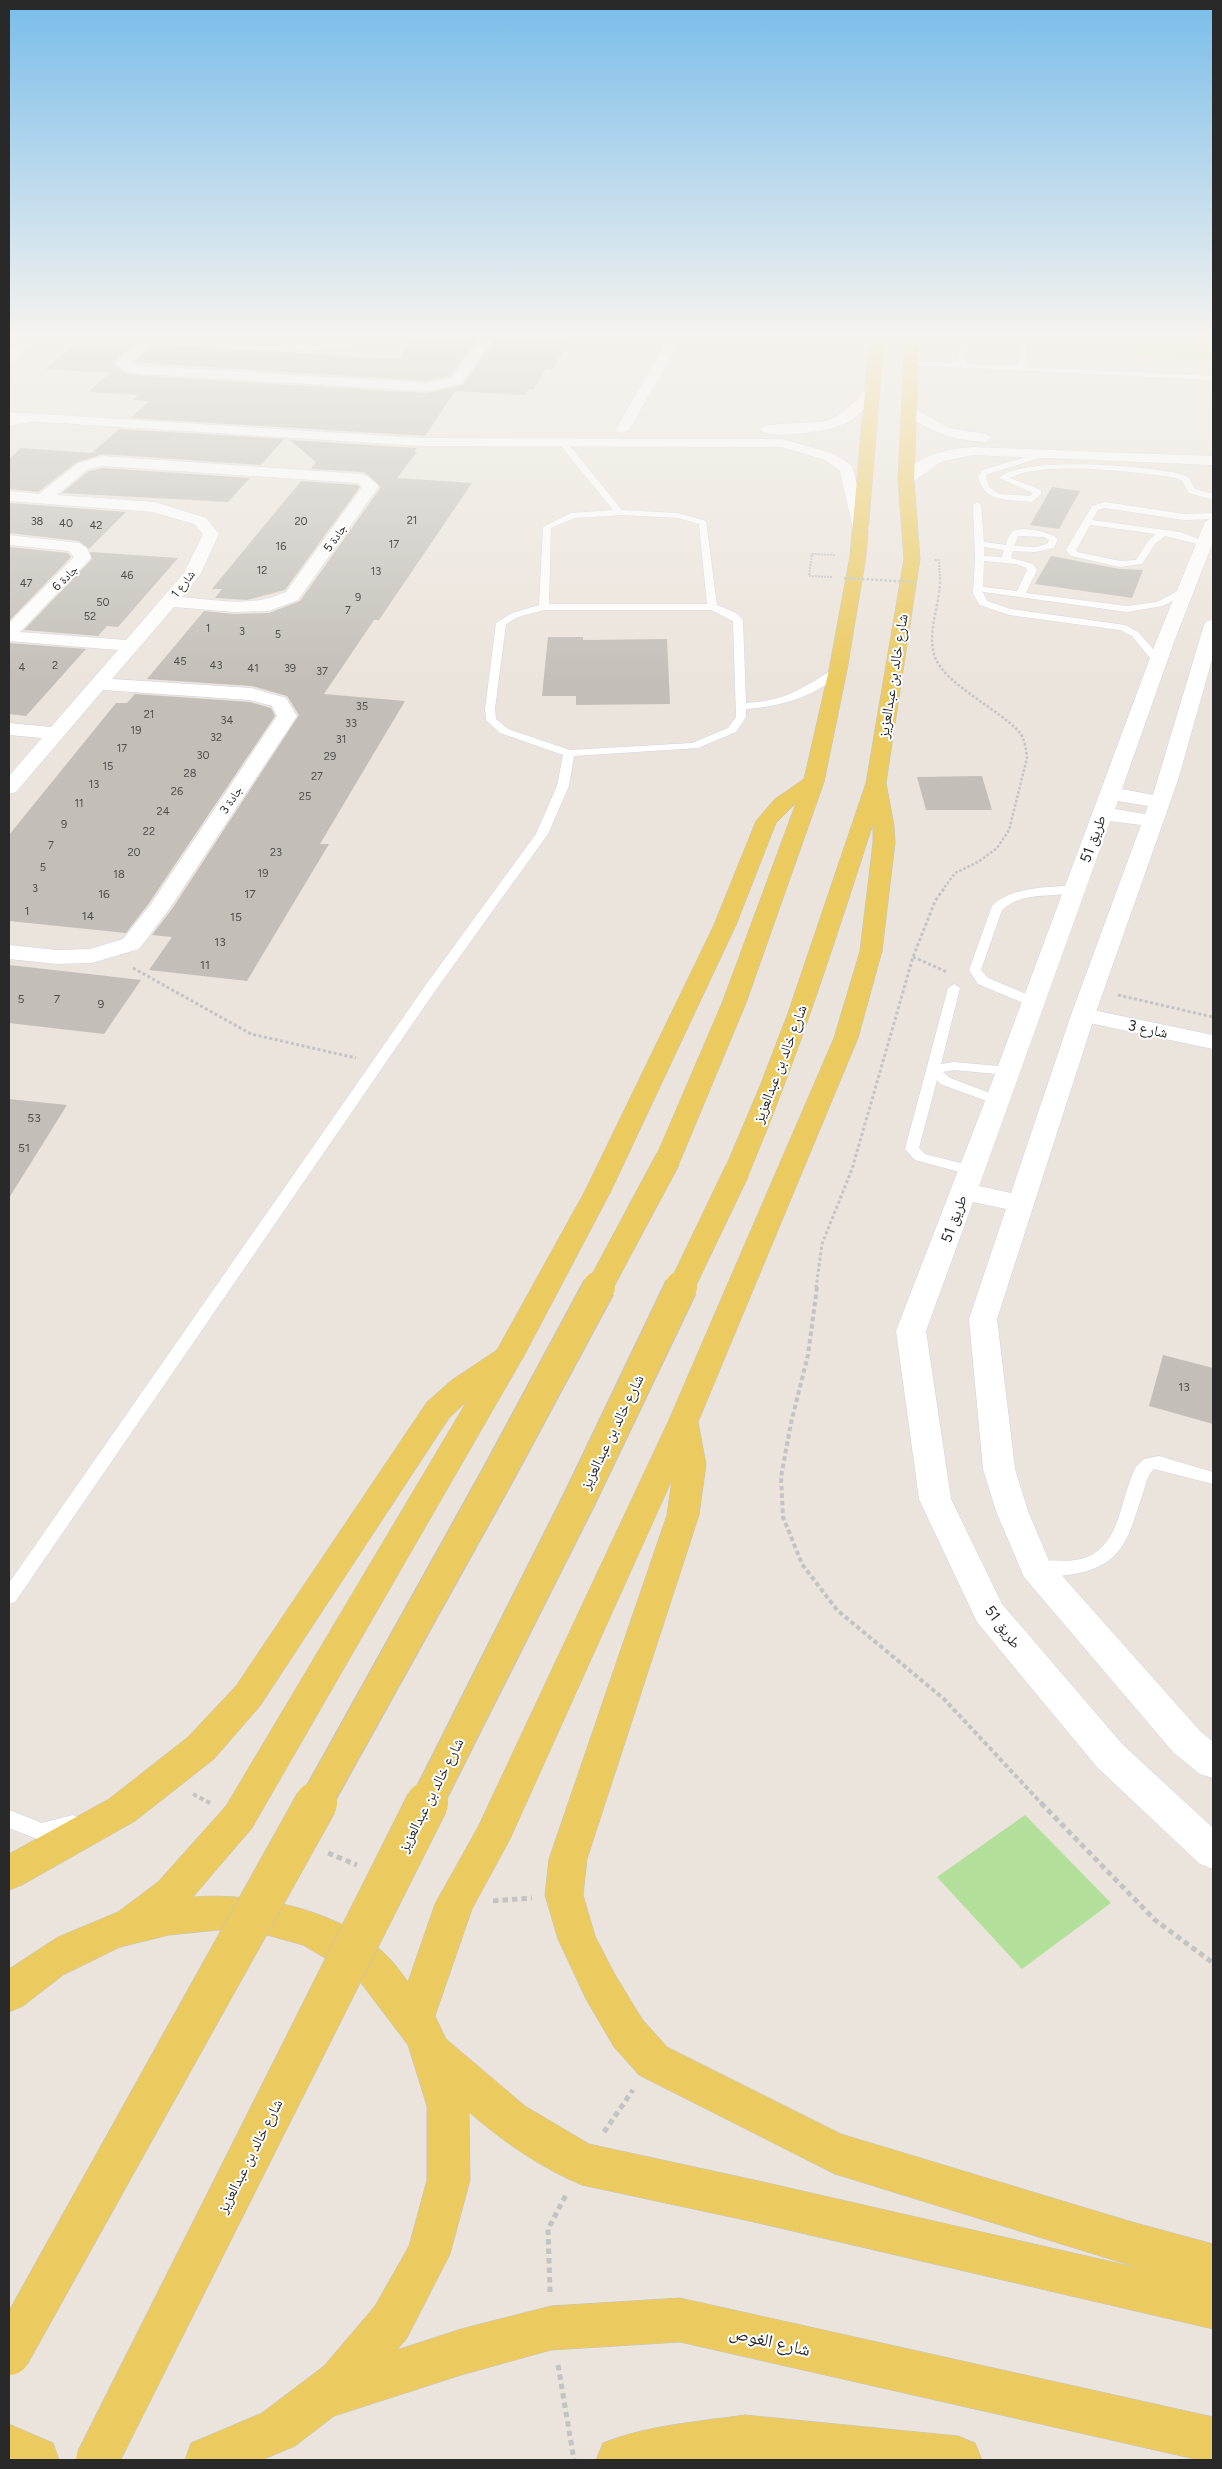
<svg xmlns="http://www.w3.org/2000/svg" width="1222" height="2469" viewBox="0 0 1222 2469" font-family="Figtree,'Noto Naskh Arabic',sans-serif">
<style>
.green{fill:#b2e09a}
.pitch{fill:#c5e796}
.building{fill:#c3beb8}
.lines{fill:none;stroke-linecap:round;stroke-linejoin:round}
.service-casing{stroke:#d1d4e2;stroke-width:1}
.minor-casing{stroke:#d1d4e2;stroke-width:1}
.tertiary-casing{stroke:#d1d4e2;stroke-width:1}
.primary-casing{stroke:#c3c3c3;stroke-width:1}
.path-far4{stroke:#c3c3c3;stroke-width:2;stroke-dasharray:2 1;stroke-linecap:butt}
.path-far3{stroke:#c3c3c3;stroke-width:2.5;stroke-dasharray:2.5 2;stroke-linecap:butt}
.path-far2{stroke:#c3c3c3;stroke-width:3;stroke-dasharray:3 2.5;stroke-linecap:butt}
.path-far1{stroke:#c3c3c3;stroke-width:4;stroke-dasharray:4.5 3;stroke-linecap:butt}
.path{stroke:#c3c3c3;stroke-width:5;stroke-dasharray:5.5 4;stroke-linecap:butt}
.service{fill:#fff;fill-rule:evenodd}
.minor{fill:#fff;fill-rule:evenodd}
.tertiary{fill:#fff;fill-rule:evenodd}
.primary{fill:#ebca60;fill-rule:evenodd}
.primary-bridge-far2-casing{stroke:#c3c3c3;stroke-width:26;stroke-linecap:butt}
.primary-bridge-far1-casing{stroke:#c3c3c3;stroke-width:34;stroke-linecap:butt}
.primary-bridge-casing{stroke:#c3c3c3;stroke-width:43;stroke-linecap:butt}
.path-bridge-far1{stroke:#c3c3c3;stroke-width:2;stroke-dasharray:2 1;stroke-linecap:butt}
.path-bridge{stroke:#c3c3c3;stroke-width:2.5;stroke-dasharray:2.5 2;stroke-linecap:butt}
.primary-bridge-far2{stroke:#ebca60;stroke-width:25}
.primary-bridge-far1{stroke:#ebca60;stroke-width:32}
.primary-bridge{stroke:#ebca60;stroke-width:42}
.labels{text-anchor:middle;stroke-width:4;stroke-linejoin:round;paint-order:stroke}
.far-number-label{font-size:11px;fill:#504e4d}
.far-street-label{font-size:12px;fill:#292929;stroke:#fff}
.number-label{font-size:12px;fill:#504e4d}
.street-label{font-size:15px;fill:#292929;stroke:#fff}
.near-street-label{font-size:18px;fill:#292929;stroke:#fff}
</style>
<rect width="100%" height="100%" fill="#ebe4dc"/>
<path class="green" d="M1025,1815l86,88 -89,66 -85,-92z"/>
<path class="pitch" d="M1043,338h170v23l-82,-5 -1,-10 -87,-5z"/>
<path class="building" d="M414,338h64l-28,38 -24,5 -291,-19 16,-15 25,1 2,-2 220,13z
M496,338h69l-3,5h6l-16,27 -6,-1 -12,20h-5l-4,6 -70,-4 -30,45 -294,-18 18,-17 -16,-1 5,-5 -50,-3 22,-19 -65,-4 31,-26 55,3 -17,17 10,10 19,3 283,17 37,-8z
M119,429l165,10 -23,26 -158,-11 -26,8 -39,30 -29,-3v-30l12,-11 71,5z
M290,440l127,8 -3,4h3l-20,26 75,5 -93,137h-5l-50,74 81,7 -85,143h9l-82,137 -98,-11 23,-33 -20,-2 20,-26 127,-194 -12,-19 -35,-10 -105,-7 57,-68 30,3 35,-1 31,-12 81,-114 -13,-12 -5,-3 -52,-3 5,-7z
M103,468l147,10 -22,24 -166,-9 27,-22z
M301,481l56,4 3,2 -75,103 -38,10 -32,-2 7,-9h-10z
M1052,487l28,4 -21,38 -29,-4z
M9,503l117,9 -37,37 -10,-8 -70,-8z
M9,547l59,6 3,4 -62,64z
M90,552l88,6 -60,69 -11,-1 -9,10 -74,-6 68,-71z
M1051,556l69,13 23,1 -11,28 -97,-14z
M548,637h35v3l84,-1 3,65 -94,1v-9h-34z
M9,643l77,6 -60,67 -17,-2z
M135,694l115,8 21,6 4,8 -126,187 -23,30 -117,-12v-86l107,-132h11z
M982,776l10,34h-66l-9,-33z
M9,965l89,10 43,5 -37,54 -95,-11z
M9,1099l58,6 -58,93z
M1163,1355l50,13v56l-64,-18z"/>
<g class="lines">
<g class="service-casing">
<path id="service" d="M960,338h8l-1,26 52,2v-28h8v29l186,9v4l-303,-15 -4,-2 4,-2 49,2z
M560,441h6l56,69 56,3 28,8 11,84 19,8 7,7 3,83c38,-2 57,-14 88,-35l9,2c-23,26 -64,37 -97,39v8l-10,15 -38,16 -124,8 -5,30 -21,48 -113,157 -420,611 -6,2v-21l416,-597 111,-152 21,-48 6,-31 -63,-22 -14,-13 -1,-11 11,-86 16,-10 27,-8 4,-78 28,-14 42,-3 -53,-65zM623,515l55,3 21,6 8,80h-158l2,-76 24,-10zM544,610h167l22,11 3,96 -8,11 -36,15 -122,7 -62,-21 -12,-10 -1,-10 11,-85 12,-7z
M1043,452l4,2 -1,2 -58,18 -2,2 3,11 10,7 31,2 3,-3 -34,-15c24,-23 149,-12 182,-4l7,3 7,12 18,5v6l-24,-7 -7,-12 -6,-3c-36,-6 -135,-18 -166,0l31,12v4l-9,8c-24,-3 -47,2 -54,-26l4,-6z
M977,502l4,3 3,37 22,3c1,-4 3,-11 7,-14 9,-5 39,1 45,8l-4,9 -19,4 -22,-1 -2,7 22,6 4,6 -11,23 101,13 30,-4 26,-14h6v4l-26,14 -36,6 -144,-20 4,9 24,8 114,16 13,7 24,27v4h-8l-22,-27 -12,-6 -111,-15 -29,-10 -7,-11 2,-36 -2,-53zM1018,536l26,1 5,3 -2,4 -12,3 -21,-1zM984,547l20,3 -2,7 -18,-1zM984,561l32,3 10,4 1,2 -10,21 -34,-4z
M1105,502l79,12 29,-1v6l-29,1 -79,-12 -7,2 -6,10 88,12 29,11 -4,3 -40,-10 -10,8 -13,20 -22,3 -49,-11 -5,-6 26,-44zM1090,525l66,9 -7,6 -13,20 -16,1 -43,-9 -1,-2z
M1074,885l6,4 -2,3c-25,6 -57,-1 -76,18l-21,60 7,8 50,21 1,3 -1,3h-10l-50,-21 -9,-14 23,-64c20,-20 55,-18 82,-21z
M954,984l6,4 -19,76 13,-2 54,5 7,4 -7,4 -54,-5 -11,2 7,6 53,20 2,3 -2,3 -5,1 -58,-21 -3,-4 -18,68 6,6 51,13 2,3 -2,3 -5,2 -56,-15 -10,-11 43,-161z
M1159,1456l54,16v12l-59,-15c-7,6 -8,15 -11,24 -13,37 -16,67 -59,79 -16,4 -37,6 -53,1l-3,-5 3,-5c15,-5 33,0 50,-4 41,-11 38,-61 55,-92l8,-8z
M9,1810l33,13 31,-8 7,3 3,6 -3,6 -38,11 -33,-13z"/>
</g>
<g class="minor-casing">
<path id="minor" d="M26,338h14l-26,23 -5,1v-10z
M136,338h75l78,5 85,-5 -6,4 -44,8 -35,1 -136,-8 -22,20 12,3 283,17 25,-5 30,-40h13l-33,46 -35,7 -283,-17 -19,-3 -8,-8 23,-22z
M668,338h13l-51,91 -7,4 -5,-1 -2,-3z
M31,414l7,4 -2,3 -27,5v-8z
M103,456l259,18 5,2 12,10 -81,114 -29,11 -35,1 -60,-5 -62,72 139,9 35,10 11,18 -127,192 -31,41 -47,14 -35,1 -48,-5v-14l48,5 33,-1 33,-10 28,-35 126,-188 -5,-10 -22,-6 -147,-10 -87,102 -7,2v-18l33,-38 -33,-3v-12l42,4 67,-77 -109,-9v-18l65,-66 -5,-6 -60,-6v-10l70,8 8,5 4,10 -71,74 106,8 58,-67 19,-39 -9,-10 -41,-12 -144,-11v-10l30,3 39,-31zM103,466l239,16 16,1 4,4 -76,105c-35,16 -67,8 -104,5l18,-22 19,-41 -13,-16 -51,-16 -98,-7 31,-26z
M1083,1008l130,27v14l-138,-29 -4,-5 4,-5z"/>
</g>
<g class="tertiary-casing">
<path id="tertiary" d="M873,386l5,1 2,3 -2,3c-9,11 -19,23 -31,30 -14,7 -78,19 -87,6 6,-8 54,-4 69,-9 16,-7 28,-20 39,-33z
M908,405l41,23 36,6 7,4 -7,4c-33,-2 -56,-10 -82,-30l-2,-3z
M9,412l413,26 360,1 53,15 17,12 17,63 -2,3h-12l-2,-3 -13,-58 -15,-11 -44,-13 -359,-1 -413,-26z
M972,447l241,9v9l-241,-10 -31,7 -30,21 -5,2 -8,-5c17,-24 47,-31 74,-33z
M1213,517v25l-39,100 -52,147 31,6 51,-170 3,-4 6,-1v36l-35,124 -83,235 -98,304 18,150 13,42 21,50 151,170 13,11v36l-13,-4 -26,-21 -150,-176 -28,-66 -13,-42 -14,-150 37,-110 -33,-7 -47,129 25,168 51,105 121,141 90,83v41l-13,-5 -103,-97 -120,-145 -58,-123 -23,-168 89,-230 171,-459 49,-120zM1118,801l30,5 -3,8 -30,-5zM1110,821l31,4 -70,190 -60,178 -32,-7z"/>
</g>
<g class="primary-casing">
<path id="primary" d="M870,338h14l-18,218 -19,114 -23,112 -78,221 -65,156 -4,6 -9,2 -9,-2 -4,-6 67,-156 74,-200 -20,20 -40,102 -125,266 -86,163 -273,474 -59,69c62,-5 151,13 196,61 7,7 13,16 19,24l27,-78 43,-77 190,-405 166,-384 26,-87 13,-108v-19c-38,117 -75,233 -123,347l-4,6 -9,2 -9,-2 -4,-6 36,-85 28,-73 78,-230 38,-224 -6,-79 7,-142h14l-5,142 6,79 -34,224 8,43 1,17 -13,108 -24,87 -160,384 8,42 -7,51 -112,344 -4,36 12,41 19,37 28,46 25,28 174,87 291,88 81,22v85l-459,-107 -172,-37c-41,-17 -80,-44 -113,-73l1,68 -20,74 -43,84 -10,12 64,-21 90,-23 129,-8 533,119v43h-14l-519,-118 -129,8 -90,25 -127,41 -39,30 -33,14h-77l6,-17 71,-30 62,-47 51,-60 34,-60 18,-66v-74l-19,-61 -47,-62 -19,-15 -39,-23 -36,-10 -24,-3 -25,-2 -49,5 -49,12 -57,28 -40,31 -14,6v-43l49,-32 60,-25 40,-30 68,-76 241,-405 -18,17 -189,288 -46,53 -79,62 -113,64 -13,5v-36l100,-55 79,-62 48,-51 191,-284 25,-22 45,-30 88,-159 129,-266 42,-104 19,-22 29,-20 25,-109 21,-114zM672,1480l-5,35 -118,344 -4,36 13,44 28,60 28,48 25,28 196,99 304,94 -385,-88 -165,-36 -64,-38 -79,-67 -11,-23 37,-107 38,-70z
M745,2415l213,21 17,7 7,17h-386l7,-17c45,-18 94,-21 142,-28z
M9,2424l44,19 6,17h-50z"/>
</g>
<path class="path-far4" d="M935,560h4l1,19
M832,577l-23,-1 3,-22 23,1"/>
<path class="path-far3" d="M940,577c1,26 -14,55 -5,80 10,28 66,53 85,76 5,6 6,17 7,25l-18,72 -12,18 -19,14 -23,11 -11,15"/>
<path class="path-far2" d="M913,957l34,15
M133,968l118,66 105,24
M1118,995l95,22
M816,1288l6,-44 30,-75 61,-212 22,-56 10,-14"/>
<path class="path-far1" d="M817,1287l-9,68 -17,68 -10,54 2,40 19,47 35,46 107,89 98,105
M193,1794l17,9"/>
<path class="path" d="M1041,1803l114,117 58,43
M328,1853l29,12
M493,1901l39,-3
M604,2132l29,-42
M550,2292l-2,-63 18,-34
M558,2365l16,95"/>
<use href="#service" class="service"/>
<use href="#minor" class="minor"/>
<use href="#tertiary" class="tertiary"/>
<use href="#primary" class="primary"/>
<g class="primary-bridge-far2-casing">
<path id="primary-bridge-far2" d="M599,1288l69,-129
M681,1288l56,-117"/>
</g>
<g class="primary-bridge-far1-casing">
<path id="primary-bridge-far1" d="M315,1804l185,-333 99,-184
M426,1804l153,-304 102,-213"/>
</g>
<g class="primary-bridge-casing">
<path id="primary-bridge" d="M9,2354l307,-551
M97,2460l330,-657"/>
</g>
<path class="path-bridge-far1" d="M844,578l13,1"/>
<path class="path-bridge" d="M844,578l71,4"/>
<use href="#primary-bridge-far2" class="primary-bridge-far2"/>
<use href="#primary-bridge-far1" class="primary-bridge-far1"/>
<use href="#primary-bridge" class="primary-bridge"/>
</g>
<linearGradient id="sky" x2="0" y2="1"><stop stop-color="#79bde9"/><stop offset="0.49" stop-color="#f6f3ef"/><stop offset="1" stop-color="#f6f3ef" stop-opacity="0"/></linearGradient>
<rect width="1222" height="684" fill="url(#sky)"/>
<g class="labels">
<g class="far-number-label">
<text x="412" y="524">21</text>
<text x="37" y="525">38</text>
<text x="301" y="525">20</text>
<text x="66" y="527">40</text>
<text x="96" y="529">42</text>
<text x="394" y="548">17</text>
<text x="281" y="550">16</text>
<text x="262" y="574">12</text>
<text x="376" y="575">13</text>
<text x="127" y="579">46</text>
<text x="26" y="587">47</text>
<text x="358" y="601">9</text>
<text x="103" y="606">50</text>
<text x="348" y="614">7</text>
<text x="90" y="620">52</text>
<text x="208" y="632">1</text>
<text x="242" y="635">3</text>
<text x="278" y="638">5</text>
<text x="180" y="665">45</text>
<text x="55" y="669">2</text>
<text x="216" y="669">43</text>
<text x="22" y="671">4</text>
<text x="253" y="672">41</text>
<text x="290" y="672">39</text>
<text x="322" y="675">37</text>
<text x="362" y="710">35</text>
<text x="149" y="718">21</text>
<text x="227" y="724">34</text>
<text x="351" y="727">33</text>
<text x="136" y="734">19</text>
<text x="216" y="741">32</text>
<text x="341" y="743">31</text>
<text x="122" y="752">17</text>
<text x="203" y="759">30</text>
<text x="330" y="760">29</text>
<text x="108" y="770">15</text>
<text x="190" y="777">28</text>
<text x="317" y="780">27</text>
<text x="94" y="788">13</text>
<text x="177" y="795">26</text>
<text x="305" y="800">25</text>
<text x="79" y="807">11</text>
<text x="163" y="815">24</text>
<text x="64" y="828">9</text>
<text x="149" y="835">22</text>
<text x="51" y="849">7</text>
<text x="134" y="856">20</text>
<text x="276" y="856">23</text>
<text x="43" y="871">5</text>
<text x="263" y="877">19</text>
<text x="119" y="878">18</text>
<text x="35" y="892">3</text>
</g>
<g class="far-street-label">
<text transform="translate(335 538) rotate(-55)" y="4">جادة 5</text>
<text transform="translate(65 578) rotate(-45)" y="4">جادة 6</text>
<text transform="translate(183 584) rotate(-52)" y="4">شارع 1</text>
<text transform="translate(231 800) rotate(-56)" y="4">جادة 3</text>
</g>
<g class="number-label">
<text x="104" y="898">16</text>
<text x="250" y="898">17</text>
<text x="27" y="915">1</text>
<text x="88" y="920">14</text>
<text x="236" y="921">15</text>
<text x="220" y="946">13</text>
<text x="205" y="969">11</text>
<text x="21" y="1003">5</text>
<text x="57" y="1003">7</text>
<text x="101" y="1008">9</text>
<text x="34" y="1122">53</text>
<text x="24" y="1152">51</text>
<text x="1184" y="1391">13</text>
</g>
<g class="street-label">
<text transform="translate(893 676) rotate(-81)" y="5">شارع خالد بن عبدالعزيز</text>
<text transform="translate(1093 839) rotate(-70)" y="5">طريق 51</text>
<text transform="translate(1148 1029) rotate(12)" y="5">شارع 3</text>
<text transform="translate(780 1064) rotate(-69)" y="5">شارع خالد بن عبدالعزيز</text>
<text transform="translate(954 1219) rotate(-70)" y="5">طريق 51</text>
<text transform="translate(612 1432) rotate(-64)" y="5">شارع خالد بن عبدالعزيز</text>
<text transform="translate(1003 1627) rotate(53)" y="5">طريق 51</text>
<text transform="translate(431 1795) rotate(-63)" y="5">شارع خالد بن عبدالعزيز</text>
<text transform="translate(250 2156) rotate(-63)" y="5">شارع خالد بن عبدالعزيز</text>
</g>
<g class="near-street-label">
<text transform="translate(770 2341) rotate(13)" y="6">شارع الغوص</text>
</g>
</g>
<rect width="1222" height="2469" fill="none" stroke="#292929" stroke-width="20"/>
</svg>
